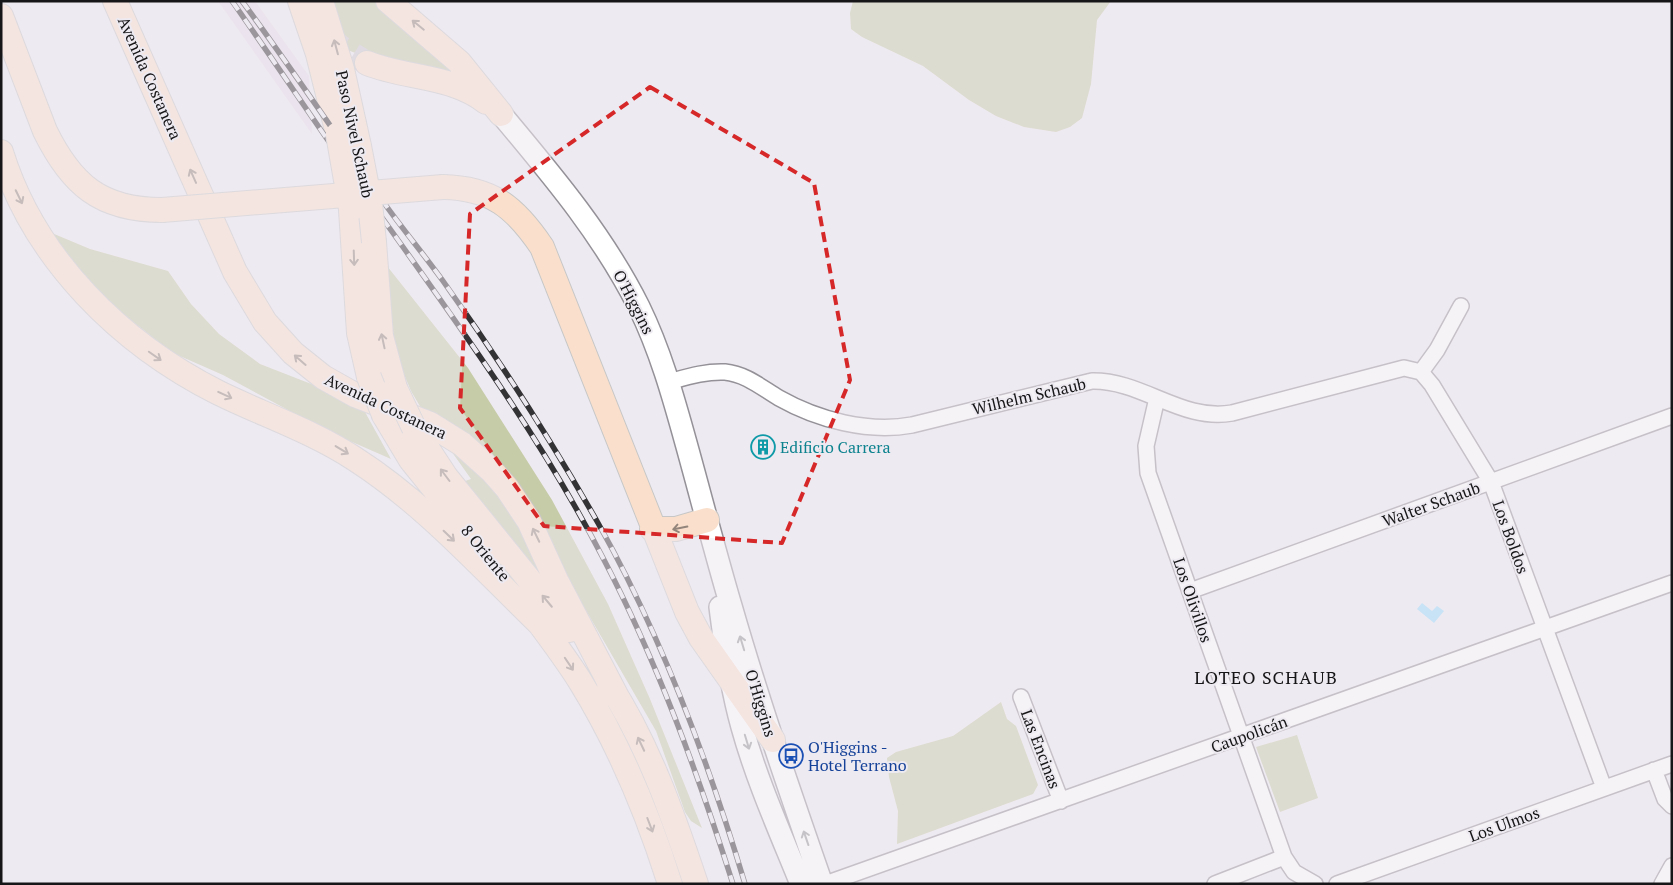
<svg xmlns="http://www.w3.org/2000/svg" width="1673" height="885" viewBox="0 0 1673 885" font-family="'PT Serif',serif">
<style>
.built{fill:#e6ddeb}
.green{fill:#c7cca8}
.water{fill:#99dbfc}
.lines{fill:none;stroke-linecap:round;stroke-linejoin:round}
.primary-tunnel{stroke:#cecad0;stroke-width:24;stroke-dasharray:24 12;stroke-linecap:butt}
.minor-casing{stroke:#959198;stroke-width:18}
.secondary-casing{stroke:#959198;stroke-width:24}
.primary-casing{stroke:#c7c7c7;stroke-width:26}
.minor{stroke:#fff;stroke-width:15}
.secondary{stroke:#fff;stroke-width:21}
.primary{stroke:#fae0cc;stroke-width:24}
.rail-casing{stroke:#333235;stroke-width:5.5}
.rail{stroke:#eeeaf1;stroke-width:4;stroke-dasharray:11;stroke-linecap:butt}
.primary-bridge-casing{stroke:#c7c7c7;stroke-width:26;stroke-linecap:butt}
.primary-bridge{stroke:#fae0cc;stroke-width:24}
.oneway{stroke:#93857b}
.oneway2{stroke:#969697}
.marked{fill:none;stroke:#d62828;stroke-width:4;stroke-dasharray:10 6;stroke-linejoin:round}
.labels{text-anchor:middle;stroke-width:4;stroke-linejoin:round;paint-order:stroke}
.street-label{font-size:16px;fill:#161517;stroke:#eeeaf1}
.culture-label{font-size:16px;fill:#0d838f;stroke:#eeeaf1;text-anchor:start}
.transit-label{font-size:16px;fill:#164399;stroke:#eeeaf1;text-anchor:start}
.neighbourhood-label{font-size:18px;letter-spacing:1px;fill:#161517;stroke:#eeeaf1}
</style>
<rect width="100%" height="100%" fill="#eeeaf1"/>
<path class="built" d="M218,1h37l54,75 3,58z"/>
<path class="green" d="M329,1h48l88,78 -88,-18 -35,-13z
M853,1h258l-14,19 -6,64 -9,34 -12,9 -14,5 -32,-5 -28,-11 -27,-16 -46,-34 -61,-29 -11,-8 -1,-16z
M47,231l43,18 78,22 23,33 28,30 41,30 100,39 31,56 -64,-28 -104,-56 -50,-22 -74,-58z
M387,266l81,102 84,132 56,104 42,95 52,129 -11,-7 -6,-9 -29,-81 -83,-143 -26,-57 -31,-50 -21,-24 -41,-30 -33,-19 -10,-17 -24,-57z
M447,445l32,26 31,35 38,79 -89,-102 12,-4z
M1001,702l6,17 9,7 22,59 -5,9 -136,50 1,-33 -9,-34 -2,-19 9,-6 57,-16z
M1297,735l21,63 -38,14 -24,-65z"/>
<path class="water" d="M1422,603l10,8 5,-5 7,5 -10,12 -17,-14z"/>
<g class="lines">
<path class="primary-tunnel" d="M324,34l18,14 25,15"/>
<g class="minor-casing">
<path id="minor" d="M1421,372l16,-22 24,-44
M669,382c18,-5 37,-11 56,-10 21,2 37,16 54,26 39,22 89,35 133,27l180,-44c50,-1 90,41 140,32l172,-45 17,4 11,13 59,97 113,306
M1157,398l-11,48 2,27 136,384 10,15 21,12
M1190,591l482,-175
M1021,697l40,104
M1654,770l11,29 7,7
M825,884l847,-301
M1215,884l69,-27
M1337,884l335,-120
M1662,884l10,-18"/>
</g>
<g class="secondary-casing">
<path id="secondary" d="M501,114c51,61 102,121 138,193 21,43 34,89 47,136 15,54 29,109 45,163 27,94 59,186 91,278
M720,607c5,40 11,81 22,120 15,54 38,105 59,157"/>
</g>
<g class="primary-casing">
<path id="primary" d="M115,1l120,271 30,50 28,31 30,24 32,18 75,29 32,20 30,27 15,17 22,33 27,59 61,117
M300,1l18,53 20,80
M321,1l21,68 17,77
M388,1l71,61 42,52
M1,16l44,115c26,53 55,79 117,79
M367,63c40,16 84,12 119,39
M1,152c33,107 120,192 218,241 45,22 93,38 136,66 70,45 126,108 186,166
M443,187c49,1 72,20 99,60l145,365 14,26 72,102
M351,210l8,123 10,44
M374,242l7,94 14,52
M384,415l27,45 79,98
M414,428l32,49 124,153
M652,529h24l31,-9
M531,612c17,23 34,45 49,69 39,63 68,133 90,203
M609,684c39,60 64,131 87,200"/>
</g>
<use href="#minor" class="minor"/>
<use href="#secondary" class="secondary"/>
<use href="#primary" class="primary"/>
<g class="rail-casing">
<path id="rail" d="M232,1c54,77 106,156 161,232 74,104 150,209 209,323 55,105 95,215 131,328
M242,1c50,68 97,138 145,206 18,25 38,49 56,74 55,77 108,159 155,242 63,112 110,237 147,361"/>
</g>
<use href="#rail" class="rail"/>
<g class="primary-bridge-casing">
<path id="primary-bridge" d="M338,134l13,75
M359,146l11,57 4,39
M162,210l281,-23
M369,377l15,38
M395,388l19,40"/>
</g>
<use href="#primary-bridge" class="primary-bridge"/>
</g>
<defs><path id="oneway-shaft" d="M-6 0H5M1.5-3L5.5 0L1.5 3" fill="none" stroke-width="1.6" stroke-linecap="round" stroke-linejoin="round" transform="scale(1.25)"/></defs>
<g class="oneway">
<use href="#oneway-shaft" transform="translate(418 25) rotate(-141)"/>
<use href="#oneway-shaft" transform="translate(336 47) rotate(-105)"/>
<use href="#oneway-shaft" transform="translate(193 176) rotate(-114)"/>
<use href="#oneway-shaft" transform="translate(19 197) rotate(64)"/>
<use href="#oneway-shaft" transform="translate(354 258) rotate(88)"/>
<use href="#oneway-shaft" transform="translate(383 341) rotate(-102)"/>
<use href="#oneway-shaft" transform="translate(155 356) rotate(35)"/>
<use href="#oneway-shaft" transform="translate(300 360) rotate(-139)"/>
<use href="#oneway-shaft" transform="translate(225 395) rotate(25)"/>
<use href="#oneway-shaft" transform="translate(342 450) rotate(31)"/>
<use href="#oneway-shaft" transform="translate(445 475) rotate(-127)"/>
<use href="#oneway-shaft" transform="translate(680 528) rotate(169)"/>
<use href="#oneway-shaft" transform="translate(536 535) rotate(-116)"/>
<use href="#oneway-shaft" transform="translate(449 536) rotate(44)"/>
<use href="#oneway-shaft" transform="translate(547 601) rotate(-130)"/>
<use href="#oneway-shaft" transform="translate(569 664) rotate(56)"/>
<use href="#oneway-shaft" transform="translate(641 744) rotate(-115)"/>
<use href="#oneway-shaft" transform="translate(650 825) rotate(69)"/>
</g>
<g class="oneway2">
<use href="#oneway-shaft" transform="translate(742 643) rotate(-107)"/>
<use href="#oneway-shaft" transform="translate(747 742) rotate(73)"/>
<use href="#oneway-shaft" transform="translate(806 838) rotate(-109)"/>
</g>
<path d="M0 0H1673V885H0ZM650,87l164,96 36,197 -68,163 -238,-17 -84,-118 10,-194z" fill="#eeeaf1" fill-opacity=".55" fill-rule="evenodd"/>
<path class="marked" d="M650,87l164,96 36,197 -68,163 -238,-17 -84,-118 10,-194z"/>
<defs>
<g id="building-ring" transform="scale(1.25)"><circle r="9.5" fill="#eeeaf1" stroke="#0f9aa8" stroke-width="1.5"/><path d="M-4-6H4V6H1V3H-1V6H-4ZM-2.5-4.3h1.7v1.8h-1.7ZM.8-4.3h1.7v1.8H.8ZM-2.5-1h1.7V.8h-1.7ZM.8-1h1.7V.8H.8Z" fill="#0f9aa8"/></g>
<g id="bus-ring" transform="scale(1.25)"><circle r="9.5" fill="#eeeaf1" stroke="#1a4fb4" stroke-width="1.5"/><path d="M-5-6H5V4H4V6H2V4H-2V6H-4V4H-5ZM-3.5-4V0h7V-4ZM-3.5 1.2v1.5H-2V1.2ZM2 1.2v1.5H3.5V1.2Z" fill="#1a4fb4"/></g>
</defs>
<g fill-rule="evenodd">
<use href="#building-ring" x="763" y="447"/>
<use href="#bus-ring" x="791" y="756"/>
</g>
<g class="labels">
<g class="street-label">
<text transform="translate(150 78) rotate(66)" y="6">Avenida Costanera</text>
<text transform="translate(355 134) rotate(78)" y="6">Paso Nivel Schaub</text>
<text transform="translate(634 302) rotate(63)" y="6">O'Higgins</text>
<text transform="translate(1029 396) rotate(-13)" y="6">Wilhelm Schaub</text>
<text transform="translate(386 406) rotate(25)" y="6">Avenida Costanera</text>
<text transform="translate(1431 504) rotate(-20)" y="6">Walter Schaub</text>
<text transform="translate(1511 537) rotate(70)" y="6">Los Boldos</text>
<text transform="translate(486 553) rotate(51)" y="6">8 Oriente</text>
<text transform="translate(1193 600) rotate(71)" y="6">Los Olivillos</text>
<text transform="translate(761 703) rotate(73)" y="6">O'Higgins</text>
<text transform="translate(1249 734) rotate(-20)" y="6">Caupolicán</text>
<text transform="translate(1041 749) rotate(69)" y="6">Las Encinas</text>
<text transform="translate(1504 824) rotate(-20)" y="6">Los Ulmos</text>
</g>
<g class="culture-label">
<text x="780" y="453">Edificio Carrera</text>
</g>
<g class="transit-label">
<text x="808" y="753">O'Higgins -<tspan x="808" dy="18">Hotel Terrano</tspan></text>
</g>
<g class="neighbourhood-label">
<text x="1266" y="684">LOTEO SCHAUB</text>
</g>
</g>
<rect width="1673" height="885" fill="none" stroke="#161517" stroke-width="5"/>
</svg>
